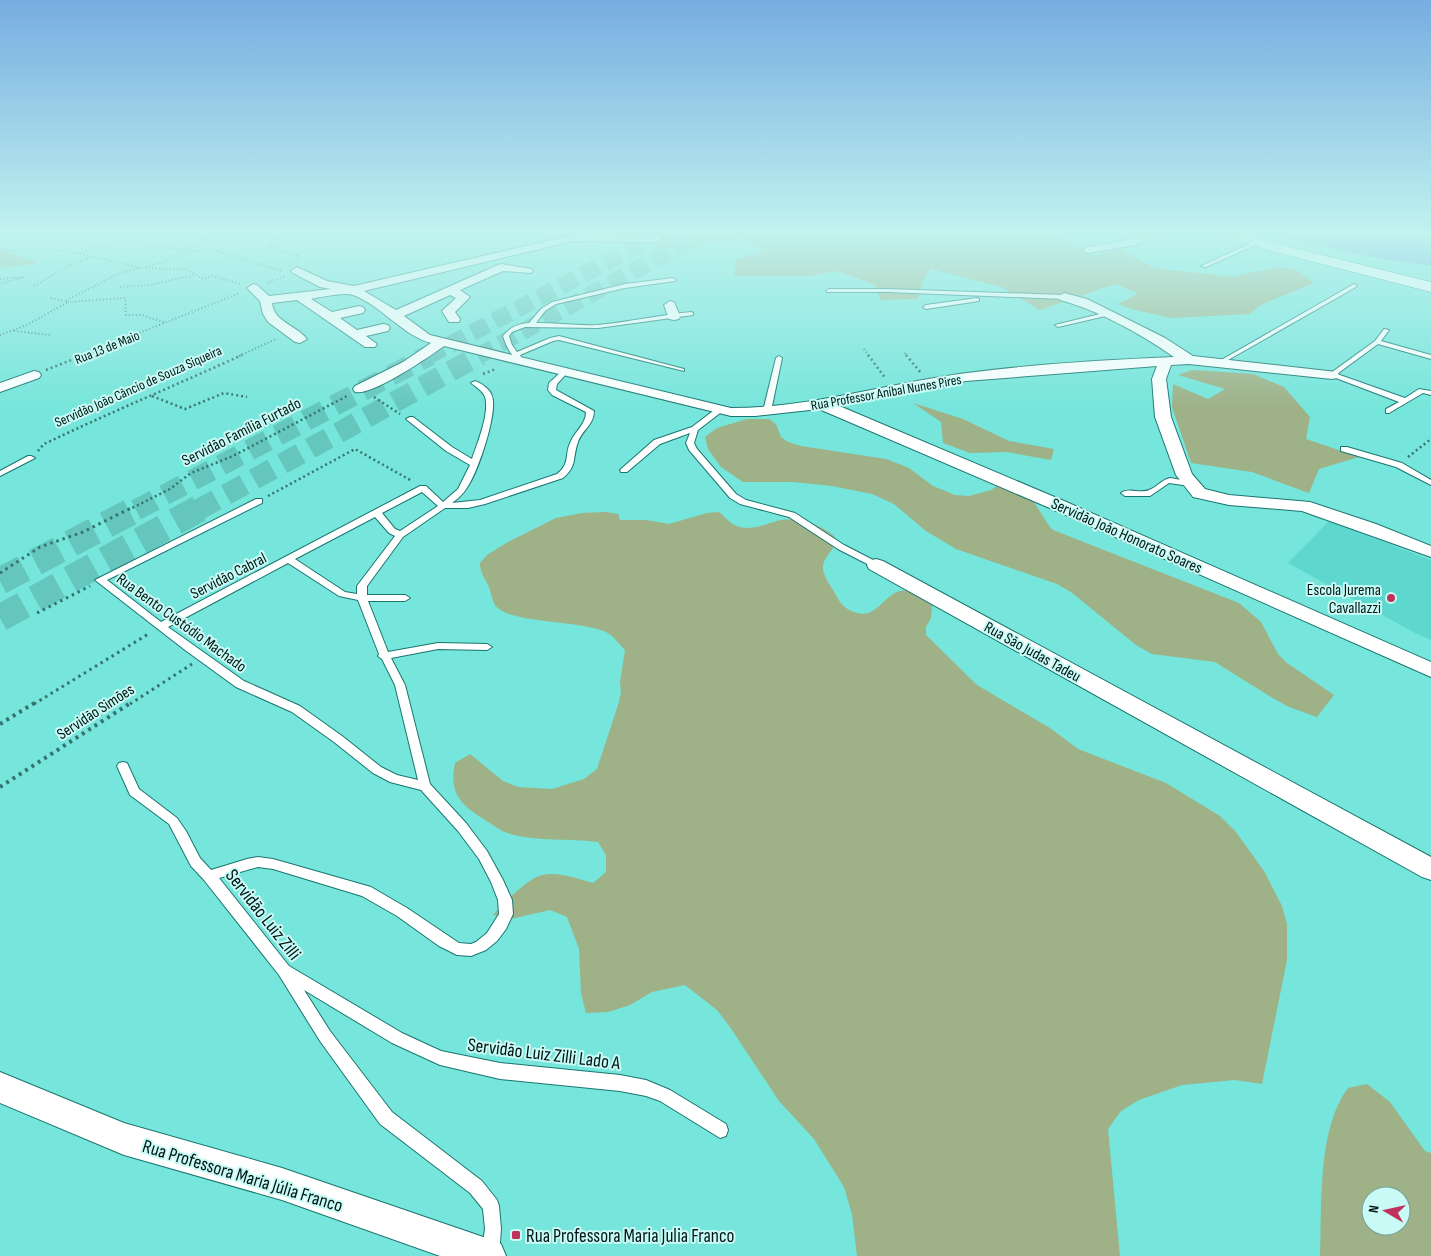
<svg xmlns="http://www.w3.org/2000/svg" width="1431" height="1256" viewBox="0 0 1431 1256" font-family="'Sofia Sans Condensed',sans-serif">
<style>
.built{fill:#5ed8ce}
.green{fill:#9eb187;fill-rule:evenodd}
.water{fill:#6da3d7}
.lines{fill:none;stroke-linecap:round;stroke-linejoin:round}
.highway-tunnel-far2{stroke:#64c6bd;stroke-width:17;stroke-dasharray:17 8;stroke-linecap:butt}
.highway-tunnel-far1{stroke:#64c6bd;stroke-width:21;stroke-dasharray:21 11;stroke-linecap:butt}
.highway-tunnel{stroke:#64c6bd;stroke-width:27;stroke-dasharray:27 13;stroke-linecap:butt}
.lane-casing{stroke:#19766f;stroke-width:2}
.street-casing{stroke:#19766f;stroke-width:2}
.secondary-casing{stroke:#19766f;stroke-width:1}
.path-far3{stroke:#36736e;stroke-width:2;stroke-dasharray:1 2.5;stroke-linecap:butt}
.path-far2{stroke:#36736e;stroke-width:2.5;stroke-dasharray:2 3;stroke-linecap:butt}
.path-far1{stroke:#36736e;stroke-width:3;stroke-dasharray:2.5 4;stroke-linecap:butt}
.path{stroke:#36736e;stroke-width:4;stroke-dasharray:3 4.5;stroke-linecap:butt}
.lane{fill:#fff;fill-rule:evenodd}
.street{fill:#fff;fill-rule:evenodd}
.secondary{fill:#fff;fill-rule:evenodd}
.poi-dot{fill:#c0315c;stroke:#c9fbf6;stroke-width:2}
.labels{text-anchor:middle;stroke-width:4;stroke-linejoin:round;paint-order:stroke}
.far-street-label{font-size:14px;fill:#001514;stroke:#c9fbf6}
.street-label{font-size:16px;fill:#001514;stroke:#c9fbf6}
.poi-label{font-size:16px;fill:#001514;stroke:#c9fbf6;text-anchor:end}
.near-street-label{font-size:19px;fill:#001514;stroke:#c9fbf6}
.near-poi-label{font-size:19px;fill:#001514;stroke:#c9fbf6;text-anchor:start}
</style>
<rect width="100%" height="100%" fill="#76e5db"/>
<path class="built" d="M1329,521l102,39v80l-16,-7 -127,-70z"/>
<path class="green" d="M569,234h487l4,6 36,16 20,-8 38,20 79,9 42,-10 20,2 19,14 -51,21 -14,10 -78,4 -36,-8 -17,-6 20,-11 -23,-9 -75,26 -39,-23 -70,-18 -9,13 -4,17 -37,1 -6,-15 -38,-14 -29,5h-74l2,-17 29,-7 -22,-15 -37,6 -24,8 -61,-13z
M0,250l39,13 -39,5z
M1192,370l61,4 31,13 26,30 -4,22 53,18 -40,12 -10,24 -57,-21 -61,-9 -19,-56 1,-23 35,15 17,-10 -47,-14z
M913,403l50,16 46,22 45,8 -3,11 -44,-8 -37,1 -27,-10 -2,-21z
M747,419h22l7,5 5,13 7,5 13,4 85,13 23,9 24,18 22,9 14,1 22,-6 7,-5c9,2 19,4 27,7 8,4 20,31 28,38l186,73 22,19 17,32 9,9 47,32 -17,22 -28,-10 -18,-10 -56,-35 -63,-8 -16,-9 -65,-53 -14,-8 -101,-35 -30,-18 -32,-27 -22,-10 -40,-8 -39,-4h-50l-22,-15 -13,-18 -3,-12 12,-9z
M606,512l12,2 2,6h26l23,4 38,-11 12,-1c5,4 10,10 15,13 15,7 29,0 43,-4 19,-5 45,3 59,17 -1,14 -14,19 -13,31 1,9 10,20 14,28 5,9 10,13 20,16 20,5 27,-18 43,-22 12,-3 22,3 33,8l-2,19 -5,9v8l51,50 73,43 28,21 88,34 54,33 16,16 28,39 18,35 5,18v36l-25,124 -27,-4 -53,5 -43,15 -18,11 -13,18 12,127h-263l-5,-42 -8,-27 -30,-48 -35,-38 -49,-74 -13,-17 -32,-25 -33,7 -22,13 -22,7 -22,1 -5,-20 -2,-44 -12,-32 -17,-7 -39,9 -18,-4c10,-11 35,-37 49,-40 17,-4 36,4 51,8l13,-11v-17l-8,-13c-29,-4 -59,0 -88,-8 -7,-2 -14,-7 -20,-11 -26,-16 -42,-26 -35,-60l15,-9 33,27 15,6 34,2 32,-10 13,-10 22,-67 2,-10 -1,-10 5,-32c-6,-6 -12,-15 -19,-18 -26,-12 -98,-8 -111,-27 -3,-5 -4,-12 -6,-18 -4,-9 -9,-14 -9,-24l7,-8 21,-13 48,-24 26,-5z
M1367,1084l23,18 35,49 6,2v103h-111c2,-51 -3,-127 28,-168zM1371,1196h30v30h-30z"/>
<path class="water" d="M1280,234h151v32l-61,-9 -73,-16z"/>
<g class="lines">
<path class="highway-tunnel-far2" d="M428,356l232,-122
M478,356l223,-122"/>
<path class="highway-tunnel-far1" d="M136,510l294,-155
M198,510l282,-155"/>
<path class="highway-tunnel" d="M0,581l138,-73
M0,618l200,-110"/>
<g class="lane-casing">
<path id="lane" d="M1258,240l3,2 -1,1 -54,24 -5,-1z
M673,278l3,2 -1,1 -50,7 -69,16 -11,7 -9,12c21,0 41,3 62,2 31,-3 62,-10 93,-13l2,1v2l-95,13 -73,-1 -13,5 -3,4 3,9 5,7 33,-14 9,-2 125,33v2l-125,-31 -6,1 -33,14 2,4 -3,2c-8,-5 -13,-15 -16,-25 7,-9 15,-12 26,-13l12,-14 11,-7 73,-18z
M1354,284l3,2 -1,1 -135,77 -5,-1z
M829,289h59l176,6 3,2 -3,2 -176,-7h-61l-1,-1z
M977,298l2,1v2l-53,8 -3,-2 3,-2z
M1108,312l2,1v2l-52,12 -3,-2z
M1384,329l5,1 -8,11 50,14v4l-53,-15 -41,30 68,24 14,-9 12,2v4l-8,-2 -34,20h-3v-4l13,-7 -71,-27 47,-34z
M779,356l3,2 -11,53 -4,2 -4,-2 13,-53z
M562,371l6,1 -11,12 -1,6 38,21c0,14 -12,19 -16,31 -6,16 0,23 -15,36l-78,26 -17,4h-23l-42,29 -36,49v9h38l5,3 -5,3h-37l20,51 50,-9 49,1 5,3 -5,3 -49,-1 -47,9 14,27 25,99 36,39 21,28 16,29 9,20 1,14 -7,15 -9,12 -11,9 -15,6 -14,-1 -18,-9 -42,-30 -35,-20 -89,-27 -15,-2 -39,11 70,88 113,67 39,18 59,12 120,12 26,5 24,10 56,34 2,6 -2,6 -6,2 -60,-37 -14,-5 -26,-5 -120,-12 -60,-14 -48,-22 -88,-53 26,41 62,81 90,69 15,19 2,6 2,23 -2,27h-18l4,-27 -2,-20 -13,-16 -90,-69 -60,-83 -41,-66 -75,-95 -13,-14 -22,-42 -39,-29 -13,-29 2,-3 4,-1 4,1 12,26 38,29 9,13 14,27 11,12 36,-11 11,-2 15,2 98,28 36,21 52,35 12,1 5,-2 11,-9 12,-19 -1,-14 -7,-18 -12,-23 -21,-28 -37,-41 -31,-8 -17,-9 -39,-31 -42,-30 -56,-25 -51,-37 -90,-70 161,-81h6v4l-155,77 54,42 259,-136h6l17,16 15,-13 12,-24 -24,-14 -40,-32 4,-2h3l39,30 20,12c5,-15 18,-46 13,-62 -2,-6 -9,-10 -14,-14l4,-2c6,2 15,8 17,15 6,17 -14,75 -24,90 -4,7 -9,12 -16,17l28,-3 77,-26c14,-11 7,-20 14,-33 5,-11 15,-17 15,-29l-34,-17 -4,-5 1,-7zM422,492l16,14 -38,25 -5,-2 -13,-16zM375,517l14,16 6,3 -38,50v8l-12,-2 -50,-33zM288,563l51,33 19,4 21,54 -1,2 4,3 13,26 23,95 -21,-5 -16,-8 -39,-31 -42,-30 -56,-25 -76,-54z
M717,408h6l1,2 -26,20 -4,13 3,6 39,45 10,6 49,13 49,32 35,18 2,2 -2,2h-6l-35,-18 -49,-32 -49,-13 -10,-6 -41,-48 -3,-7 4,-10 -30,11 -33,28h-6l-1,-2 34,-30 38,-13z
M1341,447h6l55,16 29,17v5l-35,-18 -55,-16z
M28,456h3l4,2 -35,18v-5z
M1170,478l23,4 1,2 -4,2 -21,-3 -19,13h-25l-4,-3c8,-6 19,1 28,-3 8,-3 12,-10 21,-12z"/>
</g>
<g class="street-casing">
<path id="street" d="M1144,234h14l-23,11 -47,8 -6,-3 6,-3 40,-7z
M573,235l84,1 5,3 -5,3 -84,-1 -209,50 32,19 102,-45 4,-1 29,5 2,2 -2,2 -28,-2 -43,19 10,7 -15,15 5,7 -1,3h-10l-7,-11 14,-13 -6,-3 -46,21 26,19 301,73c80,0 157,-25 236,-35 68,-9 138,-13 207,-16 -33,-23 -76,-47 -114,-57l-2,-3 6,-4 23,6 78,39 28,18 144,16 2,3 -2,3 -5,1 -143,-15 -18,1 -5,14 5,38 21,57 13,15 24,6 81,7 66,22 55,22v11l-129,-46 -73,-6 -36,-8 -17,-22 -21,-58 -3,-38 5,-13 -191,15 -129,24 227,96 367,161v15l-379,-168 -233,-100 -64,7h-24l-287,-70c-15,11 -72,50 -89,46l-2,-3 2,-3 48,-24 28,-19c-28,-7 -50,-38 -78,-48 -8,-3 -32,2 -42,4l21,13 27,-6 4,1 2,3 -2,3 -23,5 17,12 26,-6 5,1 2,3 -2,3 -22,5 11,8 -2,3h-10l-68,-47 -25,3c2,19 24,22 35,36l-7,4 -5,-1 -27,-20 -5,-8 -3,-13 -13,-13 6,-4 4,1 12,11 62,-7 -11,-2 -27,-14 -2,-2 6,-4 30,14 27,5z
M670,301l4,1 6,14 -1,3 -5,1 -5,-1 -5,-14z
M34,371l5,1 2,3 -2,3 -39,14v-9z
M876,559l7,2 548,296v23l-9,-3 -553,-308 -2,-4 2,-4z
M0,1072l124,51 158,45 207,71 12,5 5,12h-66l-158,-56 -158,-45 -124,-52z"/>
</g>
<g class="secondary-casing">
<path id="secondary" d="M1227,234h21l34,11 149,37v10l-159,-41 -43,-14z"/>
</g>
<path class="path-far3" d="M280,234l-10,8 1,6 26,7v6
M0,250h63l78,18 45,1 17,10 10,-3 28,8
M79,253l25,-8 29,-4 22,6 39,4 19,-1 69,21
M146,267l19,-6 52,-27
M0,279l24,-2 -24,7
M267,283l18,-7
M34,286l38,-22 20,-7
M120,287l30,-2 44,-10
M51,298l14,3
M68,302l57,-4 1,17h16l24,8
M14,331l37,4
M0,335l27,-10 41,-23 -3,-1 53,-27 19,-6
M864,349l5,7
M905,353l2,3
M81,356l159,-63
M239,356l37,-17"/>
<path class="path-far2" d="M868,355l18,24
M906,355l15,18
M46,370l38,-15
M483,374l13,-5
M152,396l33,13 39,-16 23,4
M374,397l26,17
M38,451l6,-7c65,-31 132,-59 198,-89
M1408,457l23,-18
M268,496l87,-47 57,32
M128,510l42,-21 21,-16 42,-17 114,-60"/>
<path class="path-far1" d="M0,573l40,-26 43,-15 48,-24
M37,613l53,-27
M34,704l116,-71
M130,704l62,-40"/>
<path class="path" d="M0,724l36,-22
M0,787l132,-85"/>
<use href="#lane" class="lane"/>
<use href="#street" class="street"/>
<use href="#secondary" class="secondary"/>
</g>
<linearGradient id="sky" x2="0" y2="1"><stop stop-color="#77ade1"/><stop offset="0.57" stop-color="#c1f3ef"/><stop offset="1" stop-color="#c1f3ef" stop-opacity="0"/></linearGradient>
<rect width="1431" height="409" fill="url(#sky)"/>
<g class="poi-dot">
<circle cx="1391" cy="598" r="5"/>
<rect x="511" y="1230" width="10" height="10" rx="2.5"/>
</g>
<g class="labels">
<g class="far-street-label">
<text transform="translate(107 347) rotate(-22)" y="5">Rua 13 de Maio</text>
<text transform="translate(138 386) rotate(-24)" y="5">Servidão João Câncio de Souza Siqueira</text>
<text transform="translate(886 392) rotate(-10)" y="5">Rua Professor Aníbal Nunes Pires</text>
</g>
<g class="street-label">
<text transform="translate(241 431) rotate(-27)" y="6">Servidão Família Furtado</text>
<text transform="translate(1127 535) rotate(24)" y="6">Servidão João Honorato Soares</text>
<text transform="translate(228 575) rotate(-27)" y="6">Servidão Cabral</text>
<text transform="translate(182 622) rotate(36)" y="6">Rua Bento Custódio Machado</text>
<text transform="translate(1033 651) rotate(29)" y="6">Rua São Judas Tadeu</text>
<text transform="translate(95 711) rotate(-33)" y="6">Servidão Simões</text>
</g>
<g class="poi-label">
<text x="1381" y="595">Escola Jurema<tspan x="1381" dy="18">Cavallazzi</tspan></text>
</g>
<g class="near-street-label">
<text transform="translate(264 914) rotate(52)" y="7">Servidão Luiz Zilli</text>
<text transform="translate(544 1053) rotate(7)" y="7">Servidão Luiz Zilli Lado A</text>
<text transform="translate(243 1175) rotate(17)" y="7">Rua Professora Maria Júlia Franco</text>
</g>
<g class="near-poi-label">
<text x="526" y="1242">Rua Professora Maria Julia Franco</text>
</g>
</g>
<g transform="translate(1386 1211) rotate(279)"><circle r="24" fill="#c9fbf6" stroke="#799f9c"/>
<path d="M0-4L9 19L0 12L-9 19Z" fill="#c0315c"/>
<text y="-8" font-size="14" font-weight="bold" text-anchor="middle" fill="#001514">N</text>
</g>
</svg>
